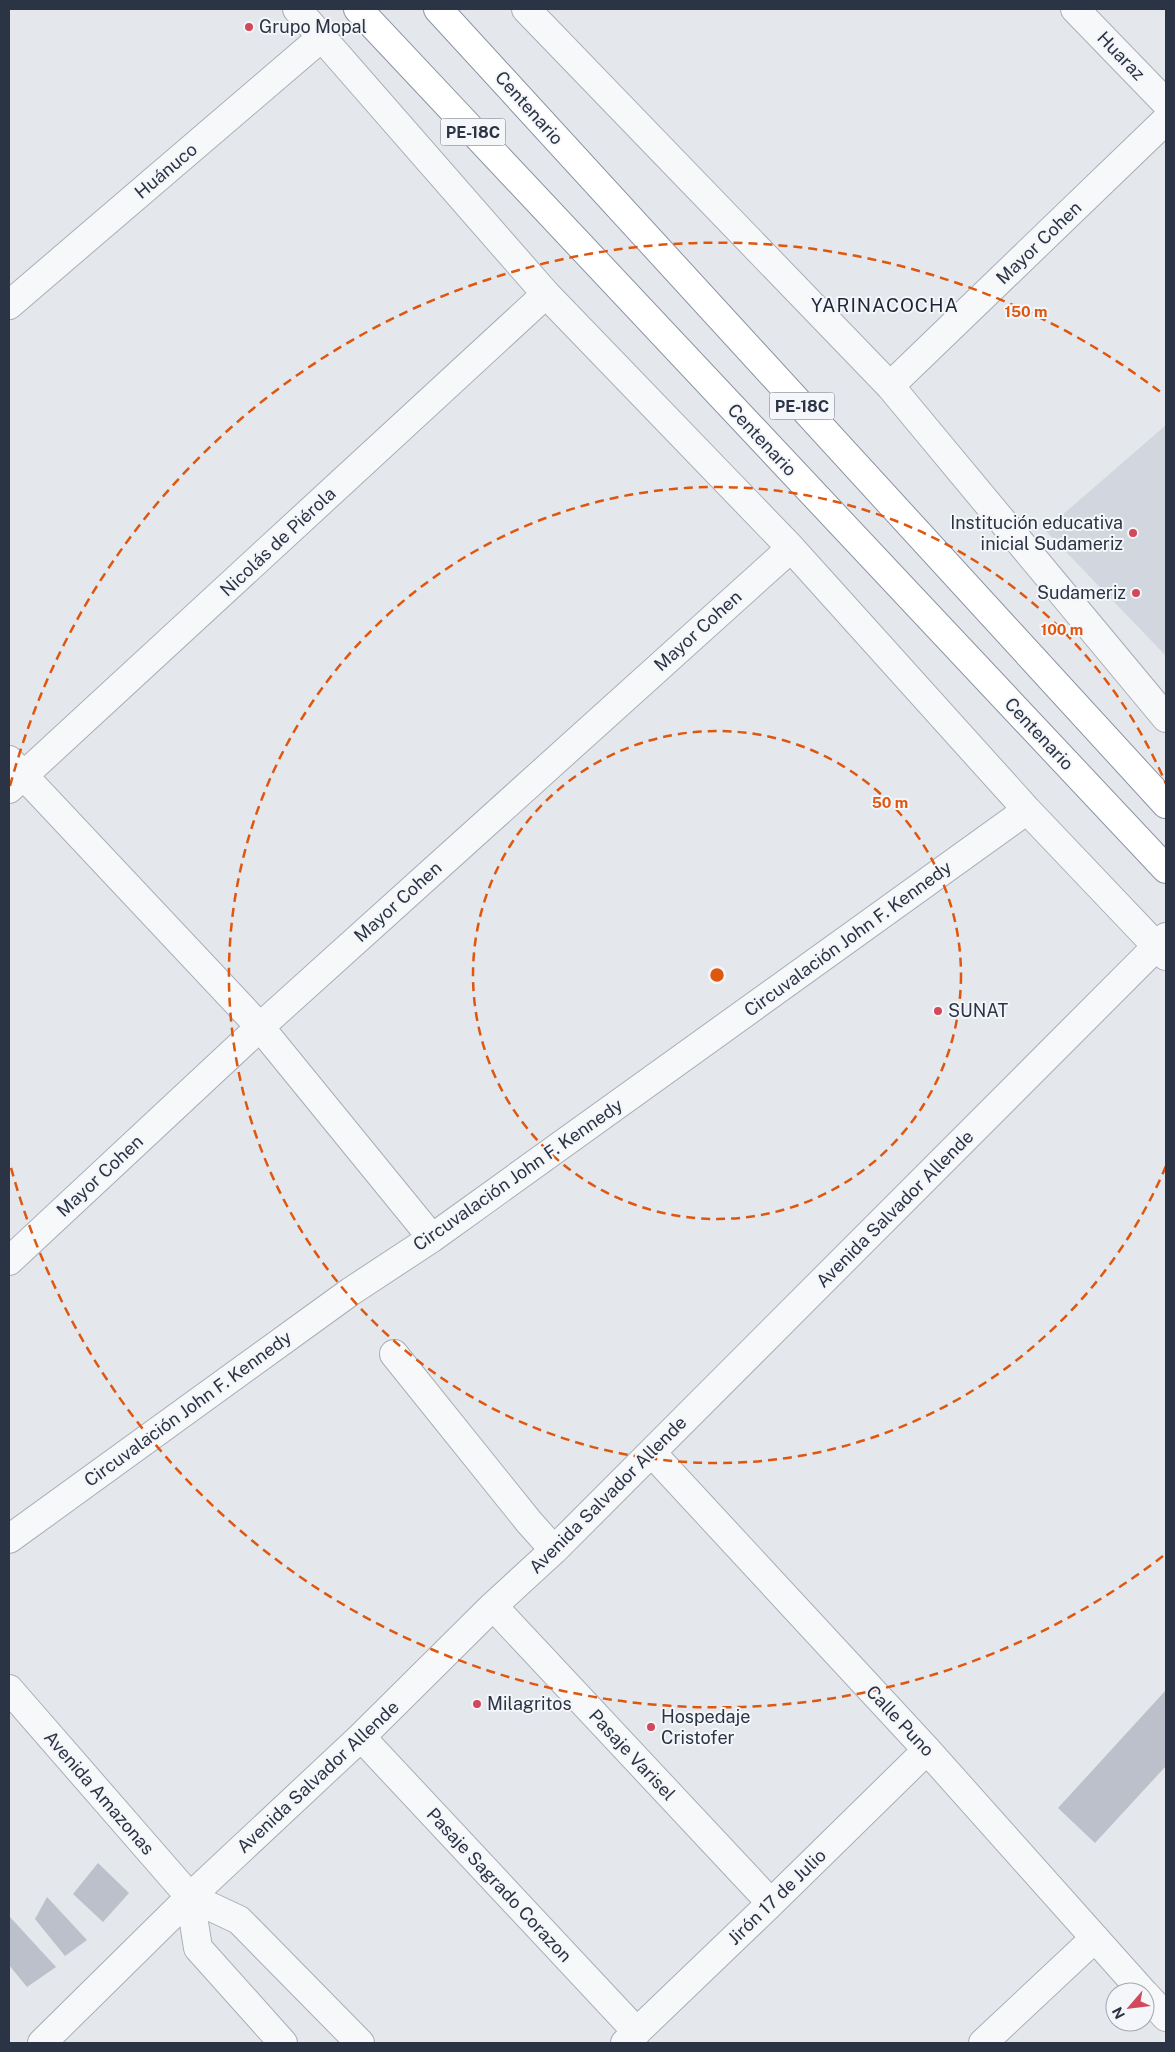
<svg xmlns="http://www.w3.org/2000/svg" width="1175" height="2052" viewBox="0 0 1175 2052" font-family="'Public Sans',sans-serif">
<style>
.built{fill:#d2d6de}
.building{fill:#bbc0ca}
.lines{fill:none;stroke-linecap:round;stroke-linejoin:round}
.minor-casing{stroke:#a9aeb7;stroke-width:30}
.highway-casing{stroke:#8b94a3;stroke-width:30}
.minor{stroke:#f7f8fa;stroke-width:28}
.highway{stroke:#fff;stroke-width:28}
.ring{fill:none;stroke:#df570f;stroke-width:2.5;stroke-dasharray:9 6}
.poi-dot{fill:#d1495b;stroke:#f4f6f9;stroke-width:2}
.labels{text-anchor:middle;stroke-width:4;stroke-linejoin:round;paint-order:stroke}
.shield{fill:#f4f6f9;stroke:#676e7b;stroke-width:1}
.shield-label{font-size:16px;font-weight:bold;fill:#2b3445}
.poi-label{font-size:18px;fill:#2b3445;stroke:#f4f6f9;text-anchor:start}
.street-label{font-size:18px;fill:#2b3445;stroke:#f4f6f9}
.neighbourhood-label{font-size:19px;letter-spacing:1px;fill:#1d2536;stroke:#f4f6f9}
.centre{fill:#df570f;stroke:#f4f6f9;stroke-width:2.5}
.ring-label{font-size:15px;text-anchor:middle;font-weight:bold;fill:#df570f;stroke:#f4f6f9;stroke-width:4;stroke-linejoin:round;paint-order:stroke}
</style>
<rect width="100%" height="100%" fill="#e4e7ec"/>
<path class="built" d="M1166,425v231l-121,-126z"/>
<path class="building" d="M1166,1690v76l-71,77 -37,-35z
M98,1863l31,30 -26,29 -30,-28z
M47,1897l40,43 -22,16 -30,-37z
M9,1916l47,51 -29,20 -18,-22z"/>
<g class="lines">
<g class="minor-casing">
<path id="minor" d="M297,9l249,285 245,254 236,262 139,146
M526,9l364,377 276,332
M1075,9l91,94
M9,305l313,-268
M890,386l276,-266
M9,760l251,267 172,211
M9,789l537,-495
M9,1261l251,-234 531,-479
M394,1354l135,168 25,28
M652,1453l275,297 216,242
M9,1539l341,-247 82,-54 595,-428
M493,1606l278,297
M9,1689l181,208 49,23 121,123
M361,1737l276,295
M190,1897l8,51 85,95
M1145,1994l21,23
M42,2043l148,-146 171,-160 132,-131 61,-56 612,-613
M625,2043l146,-140 156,-153
M983,2043l112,-105"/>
</g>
<g class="highway-casing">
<path id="highway" d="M358,9l808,860
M438,9l728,795"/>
</g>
<use href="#minor" class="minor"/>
<use href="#highway" class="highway"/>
</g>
<g class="ring">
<circle cx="717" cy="975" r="244"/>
<path d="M1166 1166A488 488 0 1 1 1166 784"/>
<path d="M1163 1556A732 732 0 0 1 10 1164M10 786A732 732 0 0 1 1163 394"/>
</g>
<g class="poi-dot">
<circle cx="249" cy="27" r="5"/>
<circle cx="1133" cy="533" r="5"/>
<circle cx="1136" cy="593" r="5"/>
<circle cx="938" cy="1011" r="5"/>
<circle cx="477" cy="1704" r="5"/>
<circle cx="651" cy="1727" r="5"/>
</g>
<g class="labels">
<g class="shield">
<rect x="440.5" y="118.5" width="65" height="27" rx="4"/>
<rect x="769.5" y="392.5" width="65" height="27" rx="4"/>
</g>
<g class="shield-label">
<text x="473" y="138">PE-18C</text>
<text x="802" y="412">PE-18C</text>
</g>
<g class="poi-label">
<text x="259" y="33">Grupo Mopal</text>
<text x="1123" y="529" text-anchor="end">Institución educativa<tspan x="1123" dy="21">inicial Sudameriz</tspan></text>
<text x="1126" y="599" text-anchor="end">Sudameriz</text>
<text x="948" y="1017">SUNAT</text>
<text x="487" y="1710">Milagritos</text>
<text x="661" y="1723">Hospedaje<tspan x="661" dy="21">Cristofer</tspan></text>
</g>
<g class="street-label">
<text transform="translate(1121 56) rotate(46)" y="6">Huaraz</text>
<text transform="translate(529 108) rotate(48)" y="6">Centenario</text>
<text transform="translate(166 171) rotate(-40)" y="6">Huánuco</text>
<text transform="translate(1039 243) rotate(-44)" y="6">Mayor Cohen</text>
<text transform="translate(762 440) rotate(47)" y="6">Centenario</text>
<text transform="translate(278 542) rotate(-43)" y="6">Nicolás de Piérola</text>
<text transform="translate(698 631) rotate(-42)" y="6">Mayor Cohen</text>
<text transform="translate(1039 734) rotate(47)" y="6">Centenario</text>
<text transform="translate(398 902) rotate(-42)" y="6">Mayor Cohen</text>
<text transform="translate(848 939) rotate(-36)" y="6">Circuvalación John F. Kennedy</text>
<text transform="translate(518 1175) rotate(-35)" y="6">Circuvalación John F. Kennedy</text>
<text transform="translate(100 1176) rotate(-43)" y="6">Mayor Cohen</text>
<text transform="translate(895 1209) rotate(-45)" y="6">Avenida Salvador Allende</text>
<text transform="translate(188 1409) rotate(-36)" y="6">Circuvalación John F. Kennedy</text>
<text transform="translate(608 1495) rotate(-45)" y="6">Avenida Salvador Allende</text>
<text transform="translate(900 1721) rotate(47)" y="6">Calle Puno</text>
<text transform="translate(632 1755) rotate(47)" y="6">Pasaje Varisel</text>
<text transform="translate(318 1777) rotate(-43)" y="6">Avenida Salvador Allende</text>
<text transform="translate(99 1793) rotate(49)" y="6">Avenida Amazonas</text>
<text transform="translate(499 1885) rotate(47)" y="6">Pasaje Sagrado Corazon</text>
<text transform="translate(777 1897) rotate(-44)" y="6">Jirón 17 de Julio</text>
</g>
<g class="neighbourhood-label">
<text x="885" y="312">YARINACOCHA</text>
</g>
</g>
<circle cx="717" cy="975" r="8" class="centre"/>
<g class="ring-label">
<text x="1026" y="317">150 m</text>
<text x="1062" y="635">100 m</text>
<text x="890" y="808">50 m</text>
</g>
<rect width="1175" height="2052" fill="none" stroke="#2b3445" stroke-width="20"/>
<g transform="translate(1130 2007) rotate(242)"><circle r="24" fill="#f4f6f9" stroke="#a4a8b1"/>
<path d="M0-4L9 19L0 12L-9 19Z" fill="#d1495b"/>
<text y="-8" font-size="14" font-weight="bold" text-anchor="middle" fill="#2b3445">N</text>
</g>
</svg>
